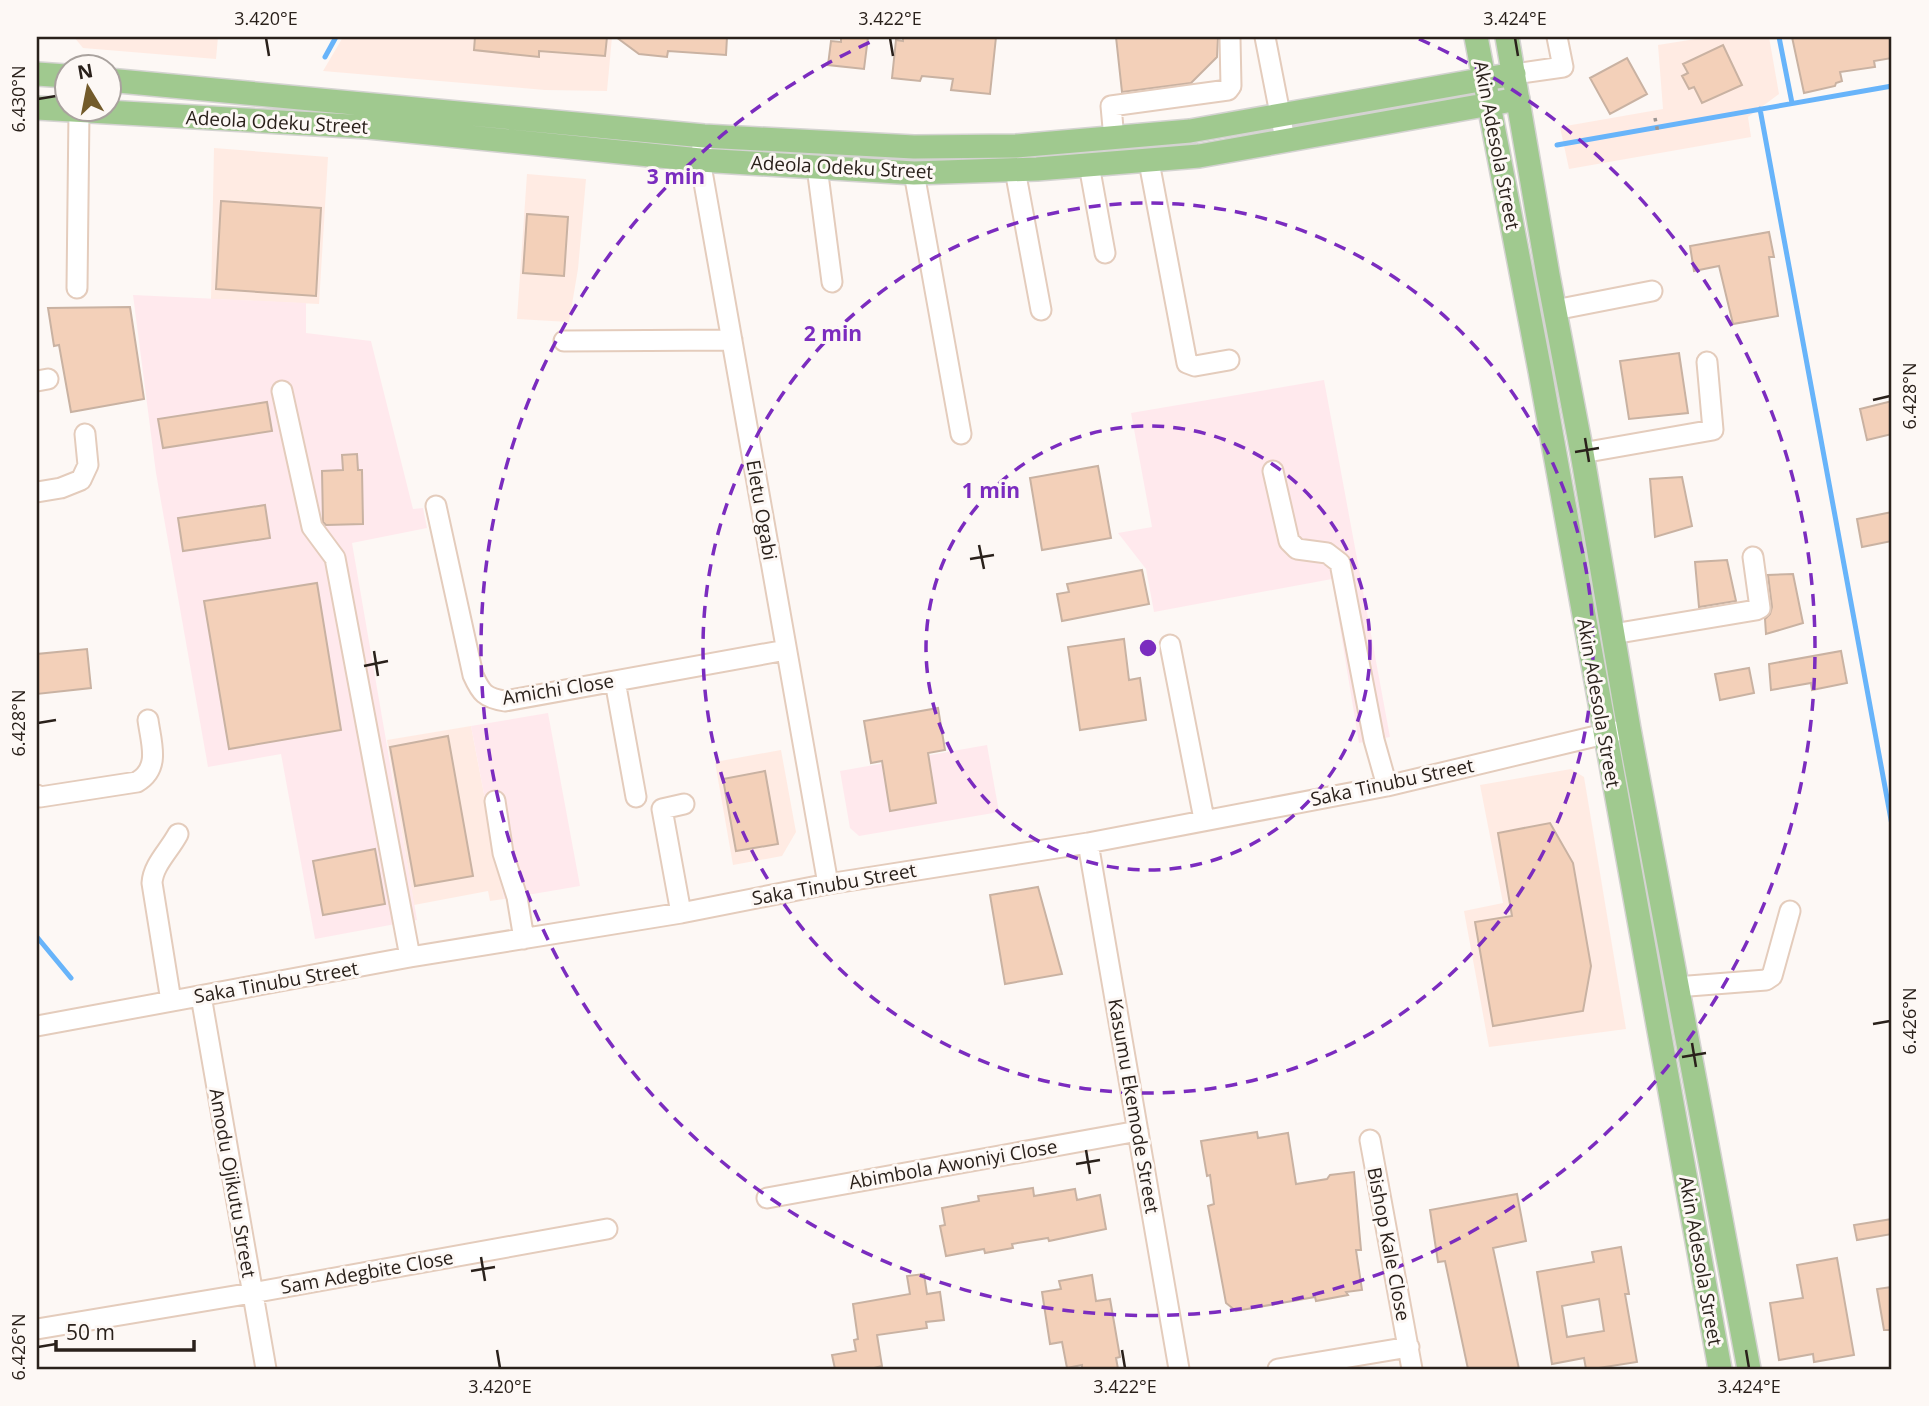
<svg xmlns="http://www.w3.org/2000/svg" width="1929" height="1406" viewBox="0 0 1929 1406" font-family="'Open Sans',sans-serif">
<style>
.commercial{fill:#ffebe3}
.industrial{fill:#ffe9ed}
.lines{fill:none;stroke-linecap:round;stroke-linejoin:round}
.stream{stroke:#68b4fa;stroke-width:5}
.building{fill:#f3d0b9;stroke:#c9b2a2;stroke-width:2;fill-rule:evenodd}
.minor-casing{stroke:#e4ccbc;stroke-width:23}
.major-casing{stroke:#d4d3d1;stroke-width:26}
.path{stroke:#9d9692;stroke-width:3.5;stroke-dasharray:3.5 5;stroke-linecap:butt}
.minor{stroke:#fff;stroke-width:19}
.major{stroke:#a0c98f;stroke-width:23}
.ticks{fill:none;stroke:#2a211b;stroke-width:2.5}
.ring{fill:none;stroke:#7b2cbf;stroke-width:3.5;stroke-dasharray:12 9}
.labels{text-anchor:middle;stroke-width:6;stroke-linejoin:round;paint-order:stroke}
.street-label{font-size:19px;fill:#2a211b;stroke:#fdf8f5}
.centre{fill:#7b2cbf;stroke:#fdf8f5;stroke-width:3.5}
.ring-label{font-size:21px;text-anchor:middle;font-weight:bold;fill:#7b2cbf;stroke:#fdf8f5;stroke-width:6;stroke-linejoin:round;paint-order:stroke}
.neatline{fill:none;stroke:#2a211b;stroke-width:2.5}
.ticks-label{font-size:18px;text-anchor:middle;fill:#2a211b}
</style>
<rect width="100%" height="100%" fill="#fdf8f5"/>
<path class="commercial" d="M74,37h144l-2,22 -133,-11z
M343,37h269l-5,54 -62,-1 -222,-19z
M1708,37h61l10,57 -31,23 3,20 -182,32 -9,-42 103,-18 -5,-64z
M214,148l114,9 -9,147 -108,-5z
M527,174l59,5 -8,90 -9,53 -52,-3z
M471,726l33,173 -14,2 -2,-10 -74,14 -27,-165z
M781,750l15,82 -14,24 -49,9 -18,-103z
M1571,769l13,8 42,252 -137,18 -25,-136 39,-8 -23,-118z"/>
<path class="industrial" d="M133,295l173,8v30l65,8 42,168 10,-1 4,20 -75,15 65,377 -102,19 -34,-185 -73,13 -52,-294z
M1324,380l66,357 -31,6 -27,-164 -178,33 -8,-43 -28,-36 34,-6 -21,-114z
M548,713l32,173 -76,13 -33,-173z
M987,745l12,67 -140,24 -9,-8 -10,-57z"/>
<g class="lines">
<path class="stream" d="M1779,37l13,66
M325,57l11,-20
M1760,109l132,716
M1557,145l335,-59
M37,937l34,41"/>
</g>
<path class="building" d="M475,37h132l-2,19 -66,-5v6l-65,-7z
M616,37h111l-1,18 -58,-4 -1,6 -28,-3z
M841,37h27l-4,32 -36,-4 3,-24 10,1z
M903,37h93l-6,57 -39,-4 2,-11 -31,-3 -2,5 -28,-3 4,-38 7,1z
M1116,37h102l-1,20 -26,26 -69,9z
M1792,37h100v21l-18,3 1,6 -35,5 2,9 -6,2 -1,3 -31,7z
M1723,45l19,40 -40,18 -8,-16 -5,2 -7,-13 6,-3 -5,-9z
M1627,58l20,36 -37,20 -20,-36z
M221,201l100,7 -5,88 -100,-7z
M527,214l41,3 -4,59 -41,-3z
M1769,232l5,25h-5l9,59 -45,8 -14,-58 -25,5 -4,-25z
M130,307l14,92 -73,13 -12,-67 -5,1 -6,-38z
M1679,353l9,60 -59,6 -9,-58z
M1892,401v33l-25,6 -7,-31z
M267,402l5,29 -109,17 -5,-29z
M357,454l1,16h4l1,54 -37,1 -3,-3 -1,-51 21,-1 -1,-15z
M1098,466l13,72 -69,12 -12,-72z
M1682,477l10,49 -37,11 -5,-58z
M265,505l5,33 -87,13 -5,-33z
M1892,512v29l-30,6 -5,-28z
M1727,560l9,41 -37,6 -4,-45z
M1142,570l7,34 -87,17 -5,-27 12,-2 -2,-8z
M1793,574l10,49 -37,11 -1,-15 5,-5 2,-7 -4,-32z
M317,583l24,147 -112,19 -25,-148z
M1124,639l5,41 11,-2 6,42 -66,10 -12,-83z
M87,649l4,39 -54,6v-40z
M1841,651l6,32 -35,7 -1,-7 -40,7 -2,-26z
M1749,668l5,25 -34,7 -5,-26z
M938,708l7,42 -17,3 8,50 -46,8 -8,-50 -11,2 -7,-42z
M448,736l25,140 -58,10 -25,-139z
M765,771l13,73 -42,7 -13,-72z
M1550,823l23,40 18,103 -8,45 -90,15 -18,-104 37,-6 -14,-83z
M375,849l10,55 -62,11 -10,-54z
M1038,887l24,87 -57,10 -15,-89z
M1257,1132l1,6 30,-5 8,51 31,-5 3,-4 24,-3 7,78h-5l6,40 -16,2 2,3 -32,6 -1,-4 -79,14 -10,-8 -18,-97 6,-2 -4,-29 -3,1 -6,-35z
M1033,1188l1,8 41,-7 2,11 23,-5 6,34 -57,12 -1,-3 -36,6 1,4 -28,5 -1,-4 -38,7 -6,-30 5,-1 -3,-17 37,-7 -1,-5z
M1517,1194l9,47 -33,7 26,121h-51l-23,-108 -7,1 -8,-52z
M1892,1219v15l-35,6 -3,-15z
M1621,1247l8,47h-4l12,68 -45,7h-6l-2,-11 -32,6 -15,-92 57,-10 -2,-10zM1599,1299l5,32 -37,6 -5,-31z
M1837,1258l17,97 -40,7 -1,-8 -34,6 -9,-57 33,-5 -6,-33z
M924,1274l3,20 13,-2 4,28 -18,2 1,6 -50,7 5,31 -12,3h-35l-3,-14 24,-4 -2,-11 4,-1 -5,-35 57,-10 -3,-18z
M1092,1275l4,26 14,-2 10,58 -4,1 2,11h-36v-4l-15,3 -5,-26 -12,2 -8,-52 19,-3 -2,-8z
M1892,1287v43h-8l-7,-41z"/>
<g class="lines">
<g class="minor-casing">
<path id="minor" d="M1265,37l18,92
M1514,74l49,-7 -6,-30
M1114,139l-3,-33 117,-16 3,-4 -1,-47
M702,147l-2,13 128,724
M1149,162l38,201 8,3 34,-6
M1089,165l16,88
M817,167l15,115
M1015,170l26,140
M914,173l47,261
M77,288l2,-177
M1555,310l97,-19
M564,341l168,-1
M37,381l11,-2
M282,391l30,136 23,31 75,399
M1582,453l131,-23 -6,-68
M1273,471l16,70 8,8 30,4 13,10 34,177 13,46
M37,492l24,-4 20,-8 7,-15 -3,-31
M436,506l37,169c8,18 12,23 32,26l281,-51
M1613,634l143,-24 4,-2 -7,-51
M1170,645l34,174
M615,681l21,116
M37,795l3,2 97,-15c24,-14 14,-39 11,-62
M495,801l8,52 14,44 7,42
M1088,843l91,526
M681,913l-19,-104 22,-5
M1676,987l90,-7 6,-4 18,-65
M201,996l65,373
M171,1001l-19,-118c1,-18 17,-32 26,-49
M37,1026l373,-69 271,-44 147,-29 260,-41 299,-57 230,-55
M1370,1140l42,229
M767,1198l371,-67
M37,1329l215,-36 355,-64
M1278,1369l131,-22"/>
</g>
<g class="major-casing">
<path id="major" d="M1476,37l64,334 180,998
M1507,37l41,238 34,178 47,276 120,640
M37,74l29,2
M108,80l596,56 210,11 102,-1 174,-15 324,-57
M37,108l331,19 332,33 214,13 123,-4 162,-13 319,-57"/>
</g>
<path class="path" d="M1655,118l3,15"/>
<use href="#minor" class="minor"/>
<use href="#major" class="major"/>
</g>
<path class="ticks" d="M266,38l3,18M890,38l3,18M1515,38l3,18M38,99l18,-3M1873,400l17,-4M1585,438l4,24M1575,452l24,-4M979,545l5,24M970,559l24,-4M374,651l4,25M364,666l24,-5M38,723l18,-3M1873,1024l17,-3M1692,1043l4,24M1682,1057l24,-4M1086,1150l4,24M1076,1164l24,-4M481,1257l4,24M471,1271l24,-4M38,1347l18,-3M497,1350l3,18M1122,1350l3,18M1746,1350l3,18"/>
<g class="ring">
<circle cx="1148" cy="648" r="222"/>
<circle cx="1148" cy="648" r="445"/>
<path d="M1419 39A667 667 0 1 1 877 39"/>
</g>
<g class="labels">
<g class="street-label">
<text transform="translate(277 122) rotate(3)" y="7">Adeola Odeku Street</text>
<text transform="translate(1497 145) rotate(79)" y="7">Akin Adesola Street</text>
<text transform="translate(842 167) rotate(3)" y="7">Adeola Odeku Street</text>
<text transform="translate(762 510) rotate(80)" y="7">Eletu Ogabi</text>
<text transform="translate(558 689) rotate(-9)" y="7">Amichi Close</text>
<text transform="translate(1599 703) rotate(80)" y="7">Akin Adesola Street</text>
<text transform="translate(1392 782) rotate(-12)" y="7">Saka Tinubu Street</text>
<text transform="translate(834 884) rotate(-10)" y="7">Saka Tinubu Street</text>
<text transform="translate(276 982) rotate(-10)" y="7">Saka Tinubu Street</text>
<text transform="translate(1134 1106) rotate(80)" y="7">Kasumu Ekemode Street</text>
<text transform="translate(953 1164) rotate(-10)" y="7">Abimbola Awoniyi Close</text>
<text transform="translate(233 1183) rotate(80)" y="7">Amodu Ojikutu Street</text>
<text transform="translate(1389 1244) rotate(79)" y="7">Bishop Kale Close</text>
<text transform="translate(1701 1261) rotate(80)" y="7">Akin Adesola Street</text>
<text transform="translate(367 1272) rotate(-10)" y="7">Sam Adegbite Close</text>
</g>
</g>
<circle cx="1148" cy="648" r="10" class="centre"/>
<g class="ring-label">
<text x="676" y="184">3 min</text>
<text x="833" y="341">2 min</text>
<text x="991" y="498">1 min</text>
</g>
<rect width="1929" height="1406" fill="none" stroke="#fdf8f5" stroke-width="77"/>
<g transform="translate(88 88) rotate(350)"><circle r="33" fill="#fdf8f5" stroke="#a9a29e" stroke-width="2"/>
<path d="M0-5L12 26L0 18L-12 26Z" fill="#735b2b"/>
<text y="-10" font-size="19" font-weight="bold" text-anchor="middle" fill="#2a211b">N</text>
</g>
<path d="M56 1340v10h138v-10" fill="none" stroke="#2a211b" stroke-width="3.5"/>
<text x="66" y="1340" font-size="21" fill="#2a211b" stroke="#fdf8f5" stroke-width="5" paint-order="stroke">50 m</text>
<rect x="38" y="38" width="1852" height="1330" class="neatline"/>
<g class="ticks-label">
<text x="266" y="25">3.420°E</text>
<text x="890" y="25">3.422°E</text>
<text x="1515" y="25">3.424°E</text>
<text transform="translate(19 99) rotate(-90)" y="6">6.430°N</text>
<text transform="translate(1910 396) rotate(-90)" y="6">6.428°N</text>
<text transform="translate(19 723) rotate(-90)" y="6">6.428°N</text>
<text transform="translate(1910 1021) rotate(-90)" y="6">6.426°N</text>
<text transform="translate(19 1347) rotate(-90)" y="6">6.426°N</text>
<text x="500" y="1393">3.420°E</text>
<text x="1125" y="1393">3.422°E</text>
<text x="1749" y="1393">3.424°E</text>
</g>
</svg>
